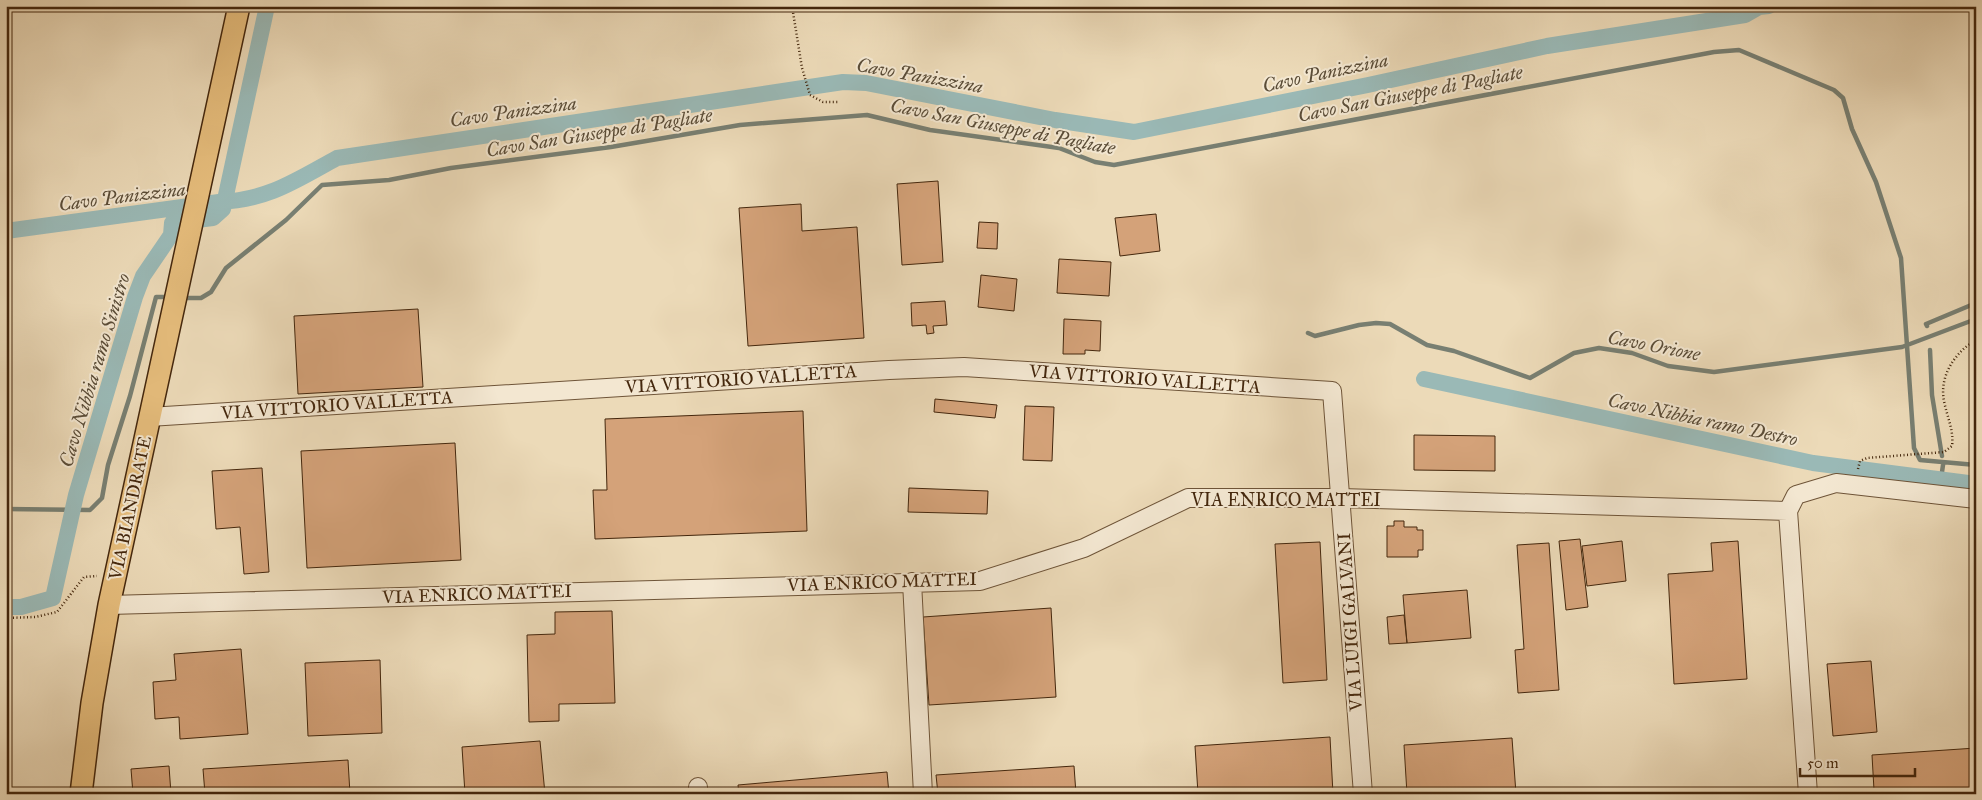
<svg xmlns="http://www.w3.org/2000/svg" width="1982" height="800" viewBox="0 0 1982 800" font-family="'IM FELL Great Primer',serif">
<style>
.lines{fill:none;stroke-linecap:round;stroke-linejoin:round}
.stream{stroke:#787f72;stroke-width:4.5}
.canal{stroke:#9ab9b6;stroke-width:16}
.building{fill:#d4a279;stroke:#44270d}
.minor-casing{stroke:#6e5438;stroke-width:20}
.major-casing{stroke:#44270d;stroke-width:24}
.path{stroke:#44270d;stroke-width:2.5;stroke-dasharray:1 2.5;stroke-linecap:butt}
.minor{stroke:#f3e7d1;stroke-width:18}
.major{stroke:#e6bd7c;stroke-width:21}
.labels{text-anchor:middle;stroke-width:4;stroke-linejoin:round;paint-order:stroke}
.street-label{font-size:18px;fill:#44270d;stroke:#f3e7d1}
.water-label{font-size:19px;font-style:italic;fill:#5a4c37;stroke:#f3e7d1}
</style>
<rect width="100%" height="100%" fill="#ecdab8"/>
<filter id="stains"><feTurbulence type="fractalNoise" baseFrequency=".004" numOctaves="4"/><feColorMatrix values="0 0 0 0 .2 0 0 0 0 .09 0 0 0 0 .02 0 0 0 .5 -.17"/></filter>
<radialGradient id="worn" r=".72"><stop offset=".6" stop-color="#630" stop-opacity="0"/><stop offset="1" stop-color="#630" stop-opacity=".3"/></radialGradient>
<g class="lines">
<path class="stream" d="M1726,6l1,12
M181,298h20l10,-6 15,-24 60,-48 36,-35 67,-5 62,-12 160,-21 129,-22 127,-10 63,15 129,18 36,14 19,3 600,-113 25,-2 95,40 9,8 9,31 24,53 25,76 13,190 6,12 56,5
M1927,326l-1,-2 50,-21
M1308,333l7,3 44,-11 17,-2 14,1 37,21 27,6 76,27 44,-25 25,-5 33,5 36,13 46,6 188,-25 74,-28
M1930,350l2,45 10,61
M1941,479l2,-14
M6,509l84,1 12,-12 6,-33 22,-69 26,-99h15"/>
<path class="canal" d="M6,231l213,-29c49,-2 76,-21 118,-44l506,-76 23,1 189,37 79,12 234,-47 179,-39 198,-31 14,-8 10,-1
M1424,379l389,84 163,21
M6,607h15l32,-9 23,-103 59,-198 8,-21 28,-41 1,-12 41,-5 10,-9 44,-203"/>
</g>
<path class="building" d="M938,181l5,81 -41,3 -5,-81z
M801,204l1,27 55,-4 7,111 -116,8 -9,-138z
M1156,214l4,37 -40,5 -5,-38z
M979,222l19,1 -1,26 -20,-1z
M1059,259l52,3 -2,34 -52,-3z
M981,275l36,4 -3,32 -36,-4z
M945,301l2,24 -14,1 1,7 -7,1 -1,-9 -14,1 -1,-23z
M418,309l5,78 -125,7 -4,-78z
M1064,319l37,2 -1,30 -15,-1v4h-22z
M935,399l62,6 -2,13 -61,-6z
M1025,406l29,1 -2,54 -29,-1z
M803,411l4,120 -212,8 -2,-49h14l-2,-71z
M1414,435l81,1v35l-81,-1z
M455,443l6,117 -154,8 -6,-117z
M262,468l7,104 -25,2 -4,-47 -24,2 -4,-58z
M909,488l79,3 -1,23 -79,-2z
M1394,521h10v6h13v3h6v20h-5v7h-31v-31h7z
M1580,539l8,68 -22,3 -7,-69z
M1622,541l4,40 -39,5 -5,-40z
M1738,541l9,138 -73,5 -6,-110 45,-3 -2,-28z
M1320,542l7,138 -44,3 -8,-139z
M1549,543l10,147 -41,3 -3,-43 9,-1 -7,-104z
M1467,590l4,48 -64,5 -4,-48z
M1051,608l5,89 -127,8 -6,-88z
M612,611l3,92 -56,1v17l-30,1 -2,-87 28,-1v-22z
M1404,615l3,28 -18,1 -2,-27z
M241,649l7,85 -68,5 -1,-22 -24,2 -2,-37 23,-2 -2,-26z
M380,660l2,73 -74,3 -3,-73z
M1871,661l6,71 -44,4 -6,-72z
M1330,737l3,57h-135l-3,-48z
M1512,738l4,56h-109l-3,-49z
M540,741l5,53h-80l-3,-47z
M1976,748v46h-129v-2l27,-2 -2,-35z
M348,760l2,34h-145l-2,-25z
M169,766l2,28h-38l-2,-25z
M1074,766l2,28h-138l-2,-19z
M887,772l2,22h-150l-1,-9z"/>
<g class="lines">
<g class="minor-casing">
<path id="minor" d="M149,417l740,-47 75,-3 368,24 31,403
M1788,511l20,283
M1788,511l8,-16 40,-12 140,16
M912,582l11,212
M109,605l871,-24 104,-33 104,-50h153l447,13
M698,787v7"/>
</g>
<g class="major-casing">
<path id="major" d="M81,794l11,-91 17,-98 130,-599"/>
</g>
<path class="path" d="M792,6l10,62 8,27 13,7h15
M1858,469l2,-8 7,-3 77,-6 8,-6c2,-16 -5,-29 -8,-45 -5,-25 11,-49 32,-61
M6,618l29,-1 22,-5 27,-35 13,-1"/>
<use href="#minor" class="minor"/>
<use href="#major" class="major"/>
</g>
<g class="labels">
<g class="street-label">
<text transform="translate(741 379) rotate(-4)" y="6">VIA VITTORIO VALLETTA</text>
<text transform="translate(1145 379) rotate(4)" y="6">VIA VITTORIO VALLETTA</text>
<text transform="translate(337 405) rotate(-4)" y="6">VIA VITTORIO VALLETTA</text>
<text x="1286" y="506">VIA ENRICO MATTEI</text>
<text transform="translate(130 508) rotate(-78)" y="6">VIA BIANDRATE</text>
<text transform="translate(882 582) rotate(-2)" y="6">VIA ENRICO MATTEI</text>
<text transform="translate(477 594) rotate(-2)" y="6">VIA ENRICO MATTEI</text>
<text transform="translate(1350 622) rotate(-94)" y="6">VIA LUIGI GALVANI</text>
</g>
<g class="water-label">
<text transform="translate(1325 72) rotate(-12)" y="7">Cavo Panizzina</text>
<text transform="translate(920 75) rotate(10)" y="7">Cavo Panizzina</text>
<text transform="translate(1410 93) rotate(-11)" y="7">Cavo San Giuseppe di Pagliate</text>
<text transform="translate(513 111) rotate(-8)" y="7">Cavo Panizzina</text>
<text transform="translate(1003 126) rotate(11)" y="7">Cavo San Giuseppe di Pagliate</text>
<text transform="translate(599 132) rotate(-9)" y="7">Cavo San Giuseppe di Pagliate</text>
<text transform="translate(122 196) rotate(-7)" y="7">Cavo Panizzina</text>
<text transform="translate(1654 345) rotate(11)" y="7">Cavo Orione</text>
<text transform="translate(94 370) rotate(-73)" y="7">Cavo Nibbia ramo Sinistro</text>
<text transform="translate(1703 419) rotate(12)" y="7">Cavo Nibbia ramo Destro</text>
</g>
</g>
<rect width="1982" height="800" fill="none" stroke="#ecdab8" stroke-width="25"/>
<rect x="8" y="8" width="1967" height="785" fill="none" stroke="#44270d" stroke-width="2.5"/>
<rect x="12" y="12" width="1957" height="775" fill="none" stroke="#44270d"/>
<path d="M1800 768v8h115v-8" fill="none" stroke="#44270d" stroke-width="2.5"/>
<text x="1807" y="768" font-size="15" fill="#44270d" stroke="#f3e7d1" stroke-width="4" paint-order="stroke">50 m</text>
<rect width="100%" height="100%" filter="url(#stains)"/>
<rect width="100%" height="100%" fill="url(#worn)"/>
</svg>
